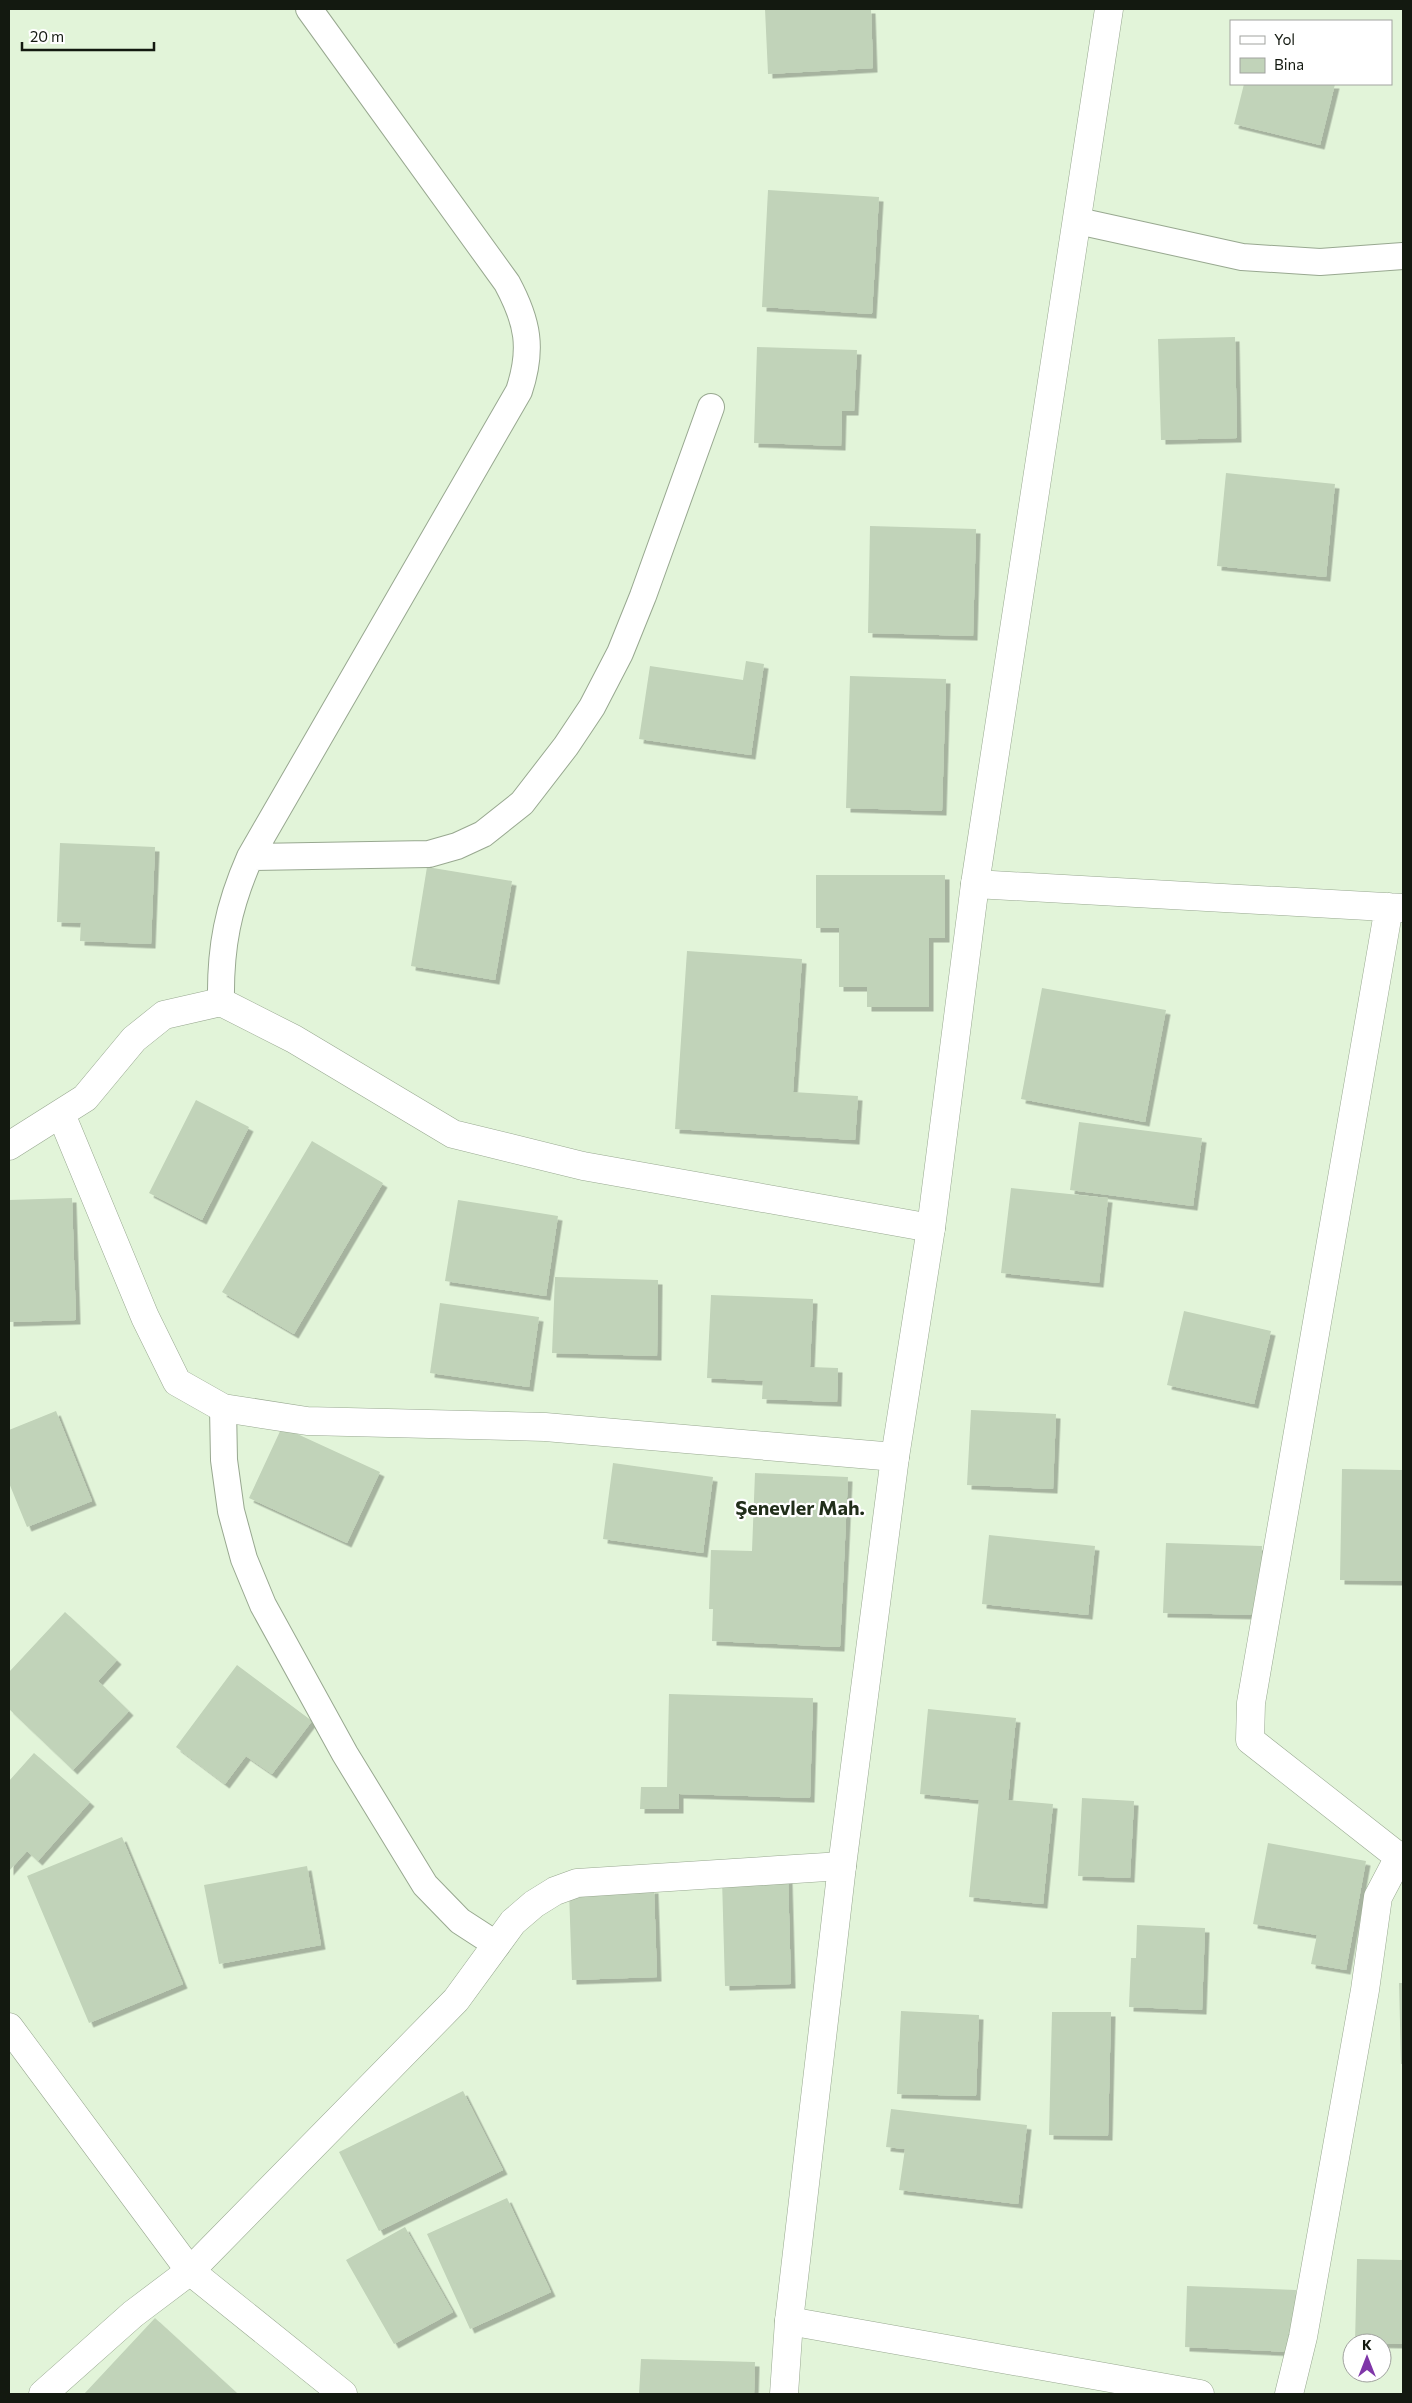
<svg xmlns="http://www.w3.org/2000/svg" width="1412" height="2403" viewBox="0 0 1412 2403" font-family="Commissioner,sans-serif">
<style>
.building{fill:#c1d3b9;filter:url(#shadow)}
.lines{fill:none;stroke-linecap:round;stroke-linejoin:round}
.service-casing{stroke:#98a890;stroke-width:28}
.minor-casing{stroke:#98a890;stroke-width:29}
.tertiary-casing{stroke:#98a890;stroke-width:29}
.service{stroke:#fff;stroke-width:26}
.minor{stroke:#fff;stroke-width:28}
.tertiary{stroke:#fff;stroke-width:28}
.labels{text-anchor:middle;stroke-width:4.5;stroke-linejoin:round;paint-order:stroke}
.district-label{font-size:20px;font-weight:bold;fill:#212e1a;stroke:#fff}
</style>
<defs>
<filter id="shadow"><feDropShadow dx="4.5" dy="4.5" stdDeviation="0" flood-color="#0004"/></filter>
</defs>
<rect width="100%" height="100%" fill="#e2f4d9"/>
<path class="building" d="M765,9h106l2,59 -105,6z
M1244,84h91l-15,61 -86,-21z
M768,190l111,7 -7,117 -110,-7z
M1235,337l2,101 -76,2 -3,-101z
M757,347l100,3 -3,61h-12l-1,35 -87,-3z
M1226,473l109,11 -9,93 -109,-11z
M870,526l106,3 -3,107 -105,-3z
M746,661l18,3 -13,91 -112,-16 11,-73 93,14z
M850,676l96,3 -4,132 -96,-3z
M60,843l95,4 -4,97 -71,-3 1,-18 -24,-1z
M427,867l85,14 -17,99 -84,-14z
M816,875h129v63h-16v69h-62v-20h-28v-59h-23z
M687,951l115,8 -9,133 65,4 -3,44 -180,-11z
M1042,988l124,22 -21,112 -124,-23z
M196,1100l53,27 -47,93 -53,-27z
M1079,1122l123,16 -9,68 -123,-16z
M312,1141l71,42 -89,151 -72,-42z
M1011,1188l97,10 -9,85 -98,-10z
M72,1198l4,122 -67,2v-122z
M458,1200l100,16 -12,80 -101,-15z
M555,1277l103,3 -1,76 -105,-3z
M711,1295l102,4 -3,68 28,1 -1,34 -75,-3 1,-18 -56,-3z
M440,1303l99,14 -10,70 -99,-14z
M1184,1311l87,20 -17,73 -87,-19z
M971,1410l85,4 -3,75 -86,-4z
M56,1411l36,90 -65,26 -18,-44v-53z
M282,1427l98,45 -33,71 -98,-45z
M613,1463l100,14 -10,76 -100,-14z
M1342,1469l61,1v111l-63,-1z
M755,1473l93,4 -8,170 -128,-6 1,-32h-4l2,-59 41,1z
M989,1535l106,11 -7,69 -106,-11z
M1166,1543l96,3 -2,69 -97,-2z
M65,1612l52,48 -19,21 31,30 -56,59 -64,-61v-37z
M237,1665l75,56 -40,53 -26,-18 -21,28 -49,-37z
M669,1694l144,4 -3,100 -131,-4v15h-39l1,-22h26z
M928,1709l88,9 -8,82 45,4 -10,100 -74,-7 10,-97 -59,-6z
M34,1753l56,49 -52,59 -11,-10 -18,20v-90z
M1082,1798l52,3 -4,77 -52,-2z
M122,1837l61,147 -94,39 -62,-147z
M1268,1843l98,18 -20,109 -35,-6 6,-29 -64,-11z
M307,1866l14,79 -102,19 -15,-79z
M788,1877l3,107 -66,2 -3,-107z
M654,1889l3,88 -85,3 -3,-89z
M1137,1925l68,3 -3,82 -73,-3 2,-49h5z
M1399,1983h4v81h-2z
M901,2011l78,4 -3,81 -79,-2z
M1052,2012h59l-3,124 -59,-1z
M463,2091l40,79 -124,61 -40,-79z
M891,2109l136,16 -9,79 -119,-14 6,-41 -19,-2z
M507,2198l44,94 -81,37 -43,-95z
M405,2227l48,85 -59,32 -48,-84z
M1357,2259l46,1v84l-48,-1z
M1187,2286l109,4 -3,62 -108,-5z
M155,2318l83,76h-154z
M641,2359l114,3 -1,32h-115z"/>
<g class="lines">
<g class="service-casing">
<path id="service" d="M1078,221l164,36 78,5 83,-6
M250,857l179,-3 28,-8 26,-12 39,-31 44,-57 26,-39 28,-54 23,-57 68,-189
M221,1002c-1,-55 7,-95 29,-145l269,-466c14,-42 9,-69 -12,-108l-198,-274
M223,1408l1,52 7,51 13,48 19,46 82,149 80,131 35,36 37,24"/>
</g>
<g class="minor-casing">
<path id="minor" d="M975,884l428,24
M1389,907l-138,796 -1,37 149,117
M61,1114l84,203 32,65 46,26 84,13 238,6 350,30
M9,1146l76,-48 49,-59 30,-24 57,-13 73,37 159,95 130,32 348,62
M789,2321l411,73
M43,2394l90,-80 57,-43 266,-271 57,-78 21,-18 21,-13 22,-8 265,-17
M1289,2394l14,-57 62,-347 13,-93 21,-40 4,-2"/>
</g>
<g class="tertiary-casing">
<path id="tertiary" d="M9,2027l181,244 153,123
M784,2394l5,-73 53,-455 53,-409 36,-229 44,-344 134,-875"/>
</g>
<use href="#service" class="service"/>
<use href="#minor" class="minor"/>
<use href="#tertiary" class="tertiary"/>
</g>
<g class="labels">
<g class="district-label">
<text x="800" y="1515">Şenevler Mah.</text>
</g>
</g>
<rect width="1412" height="2403" fill="none" stroke="#131910" stroke-width="20"/>
<rect x="1230" y="20" width="162" height="65" fill="#ffffff" stroke="#a1a39f"/>
<rect x="1240" y="36" width="25" height="8" fill="#ffffff" stroke="#a1a39f"/>
<text x="1274" y="45" font-size="15" fill="#131910">Yol</text>
<rect x="1240" y="58" width="25" height="15" fill="#c1d3b9" stroke="#a1a39f"/>
<text x="1274" y="70" font-size="15" fill="#131910">Bina</text>
<g transform="translate(1367 2358)"><circle r="24" fill="#ffffff" stroke="#a1a39f"/>
<path d="M0-4L9 19L0 12L-9 19Z" fill="#7f36a8"/>
<text y="-8" font-size="14" font-weight="bold" text-anchor="middle" fill="#131910">K</text>
</g>
<path d="M22 42v8h132v-8" fill="none" stroke="#131910" stroke-width="2.5"/>
<text x="30" y="42" font-size="15" fill="#131910" stroke="#ffffff" stroke-width="4" paint-order="stroke">20 m</text>
</svg>
